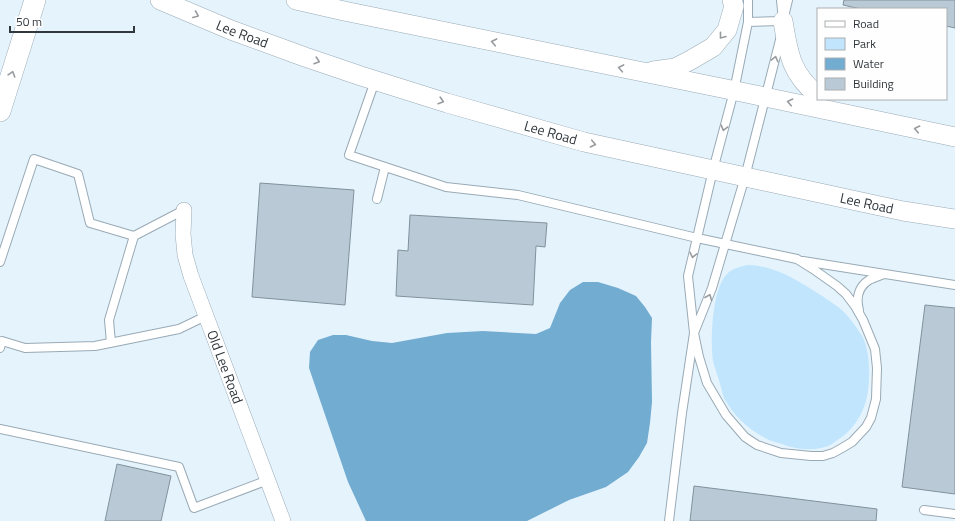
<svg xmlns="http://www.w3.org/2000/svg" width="955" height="521" viewBox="0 0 955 521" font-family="'Titillium Web',sans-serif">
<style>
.green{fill:#c0e5fd}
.water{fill:#72acd0}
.building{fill:#b9cad6;stroke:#81919c}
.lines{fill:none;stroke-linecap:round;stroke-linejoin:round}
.service-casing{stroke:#99aab5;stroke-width:10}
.minor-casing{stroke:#99aab5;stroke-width:16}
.tertiary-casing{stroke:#99aab5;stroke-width:20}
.secondary-casing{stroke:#99aab5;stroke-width:22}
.service{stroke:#fff;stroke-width:8}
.minor{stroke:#fff;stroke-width:15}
.tertiary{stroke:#fff;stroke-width:19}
.secondary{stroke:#fff;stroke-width:21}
.oneway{stroke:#989b9e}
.labels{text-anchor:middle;stroke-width:3;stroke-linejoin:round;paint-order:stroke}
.street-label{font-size:14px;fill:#30373c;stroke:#fefefe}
</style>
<rect width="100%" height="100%" fill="#e5f3fd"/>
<path class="green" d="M747,265c26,0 50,15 72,29 8,5 17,11 24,17 6,6 11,13 15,19 2,3 5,7 6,10 6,16 6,35 4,51 -2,17 -12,36 -26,46 -4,2 -7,5 -10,7 -15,8 -35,6 -50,0 -6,-2 -12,-3 -17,-6 -17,-9 -32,-23 -41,-40 -2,-4 -2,-9 -4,-14 -2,-8 -5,-15 -7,-23 -3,-20 -1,-74 15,-88 5,-5 12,-6 19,-8z"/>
<path class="water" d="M583,282h15l20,6 18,8 9,11 7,11 -1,24 1,60 -2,21 -3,20 -8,14 -11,15 -22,15 -37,13 -42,21h-161l-18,-39 -39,-114 1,-16 8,-12 15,-5h13l26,6 20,2 55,-10 36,-2 53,3 14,-6 10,-25 10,-13z"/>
<path class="building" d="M844,0h111v28l-9,-2v-17h-85l-18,-4z
M260,183l94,7 -9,115 -93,-8z
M410,215l137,8 -2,24 -9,-1 -3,59 -137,-9 2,-46 10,1z
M925,305l30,3v186l-53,-7z
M117,464l54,12 -10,45h-56z
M694,486l183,23 -1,12h-186z"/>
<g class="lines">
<g class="service-casing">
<path id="service" d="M781,0l2,21
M748,22l35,-1 5,-21
M375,81l-26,74 97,32 72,8 179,43 100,21 16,10 24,17 9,8 9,12 8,14 12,29 2,19 -1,31 -5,19 -5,9 -14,15 -10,6 -9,5 -10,3h-12l-30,-3 -24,-8 -12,-8 -19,-22 -19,-32 -8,-26 -5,-24 -6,-57 9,-38 16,-68 21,-79 14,-69v-22
M377,199l8,-32
M803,261l152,24
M0,262l34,-103 44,15 12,49 44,13
M859,310c-3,-11 -1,-23 10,-30 4,-2 10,-4 15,-6
M111,343l-2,-23 25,-84 50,-26
M0,348l2,-7 23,7 70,-2 84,-17 27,-13
M0,429l179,38 15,41 74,-28
M924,510l31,4
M669,521l13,-108 12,-80 18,-45 33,-111 36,-141"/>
</g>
<g class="minor-casing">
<g id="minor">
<path id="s1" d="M184,210l-1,24 2,21 6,21 92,245"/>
</g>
</g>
<g class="tertiary-casing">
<g id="tertiary">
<path id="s2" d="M160,0l71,30 74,27 56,19 86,27 137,39 319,69 52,8"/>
<path d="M296,0l48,11 402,82 209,44"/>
<path d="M783,21c5,31 8,54 35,74"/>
<path d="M653,71l22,-3 14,-7 24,-14 14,-17 7,-24 -2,-6"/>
</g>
</g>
<g class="secondary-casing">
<path id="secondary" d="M0,111l35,-111"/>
</g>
<use href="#service" class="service"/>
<use href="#minor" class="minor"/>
<use href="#tertiary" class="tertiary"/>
<use href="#secondary" class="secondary"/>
</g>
<defs><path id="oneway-chevron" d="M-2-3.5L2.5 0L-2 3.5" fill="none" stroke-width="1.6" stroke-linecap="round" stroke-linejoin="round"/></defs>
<g class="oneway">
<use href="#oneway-chevron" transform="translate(196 15) rotate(22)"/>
<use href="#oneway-chevron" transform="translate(722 36) rotate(128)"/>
<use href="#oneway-chevron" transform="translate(494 42) rotate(-169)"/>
<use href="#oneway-chevron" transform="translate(775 59) rotate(-76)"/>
<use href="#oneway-chevron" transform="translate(317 61) rotate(19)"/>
<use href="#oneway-chevron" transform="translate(621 68) rotate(-169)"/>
<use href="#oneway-chevron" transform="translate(12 74) rotate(-73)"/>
<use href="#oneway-chevron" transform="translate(441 101) rotate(17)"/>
<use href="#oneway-chevron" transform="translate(790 102) rotate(-168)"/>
<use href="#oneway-chevron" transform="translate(724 128) rotate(105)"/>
<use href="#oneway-chevron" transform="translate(917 129) rotate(-168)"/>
<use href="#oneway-chevron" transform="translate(593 144) rotate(12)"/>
<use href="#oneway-chevron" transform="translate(693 255) rotate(103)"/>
<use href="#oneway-chevron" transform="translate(709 297) rotate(-68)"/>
</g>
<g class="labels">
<g class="street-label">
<text dy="5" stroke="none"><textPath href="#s2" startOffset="89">Lee Road</textPath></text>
<text dy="5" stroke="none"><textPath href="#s2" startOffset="413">Lee Road</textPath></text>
<text dy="5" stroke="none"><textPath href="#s2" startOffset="737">Lee Road</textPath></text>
<text dy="5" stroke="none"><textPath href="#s1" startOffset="164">Old Lee Road</textPath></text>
</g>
</g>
<rect x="817" y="8" width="130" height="92" fill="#fefefe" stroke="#acaeb0"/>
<rect x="825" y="21" width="20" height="6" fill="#ffffff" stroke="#acaeb0"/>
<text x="853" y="28" font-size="12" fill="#30373c">Road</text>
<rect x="825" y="38" width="20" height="12" fill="#c0e5fd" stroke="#acaeb0"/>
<text x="853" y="48" font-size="12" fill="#30373c">Park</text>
<rect x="825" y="58" width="20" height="12" fill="#72acd0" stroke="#acaeb0"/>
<text x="853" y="68" font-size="12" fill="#30373c">Water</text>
<rect x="825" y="78" width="20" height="12" fill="#b9cad6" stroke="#acaeb0"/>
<text x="853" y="88" font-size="12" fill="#30373c">Building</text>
<path d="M10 26v6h124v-6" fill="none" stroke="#30373c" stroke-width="2"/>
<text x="16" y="26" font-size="12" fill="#30373c" stroke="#fefefe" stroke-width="3" paint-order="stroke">50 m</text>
</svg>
